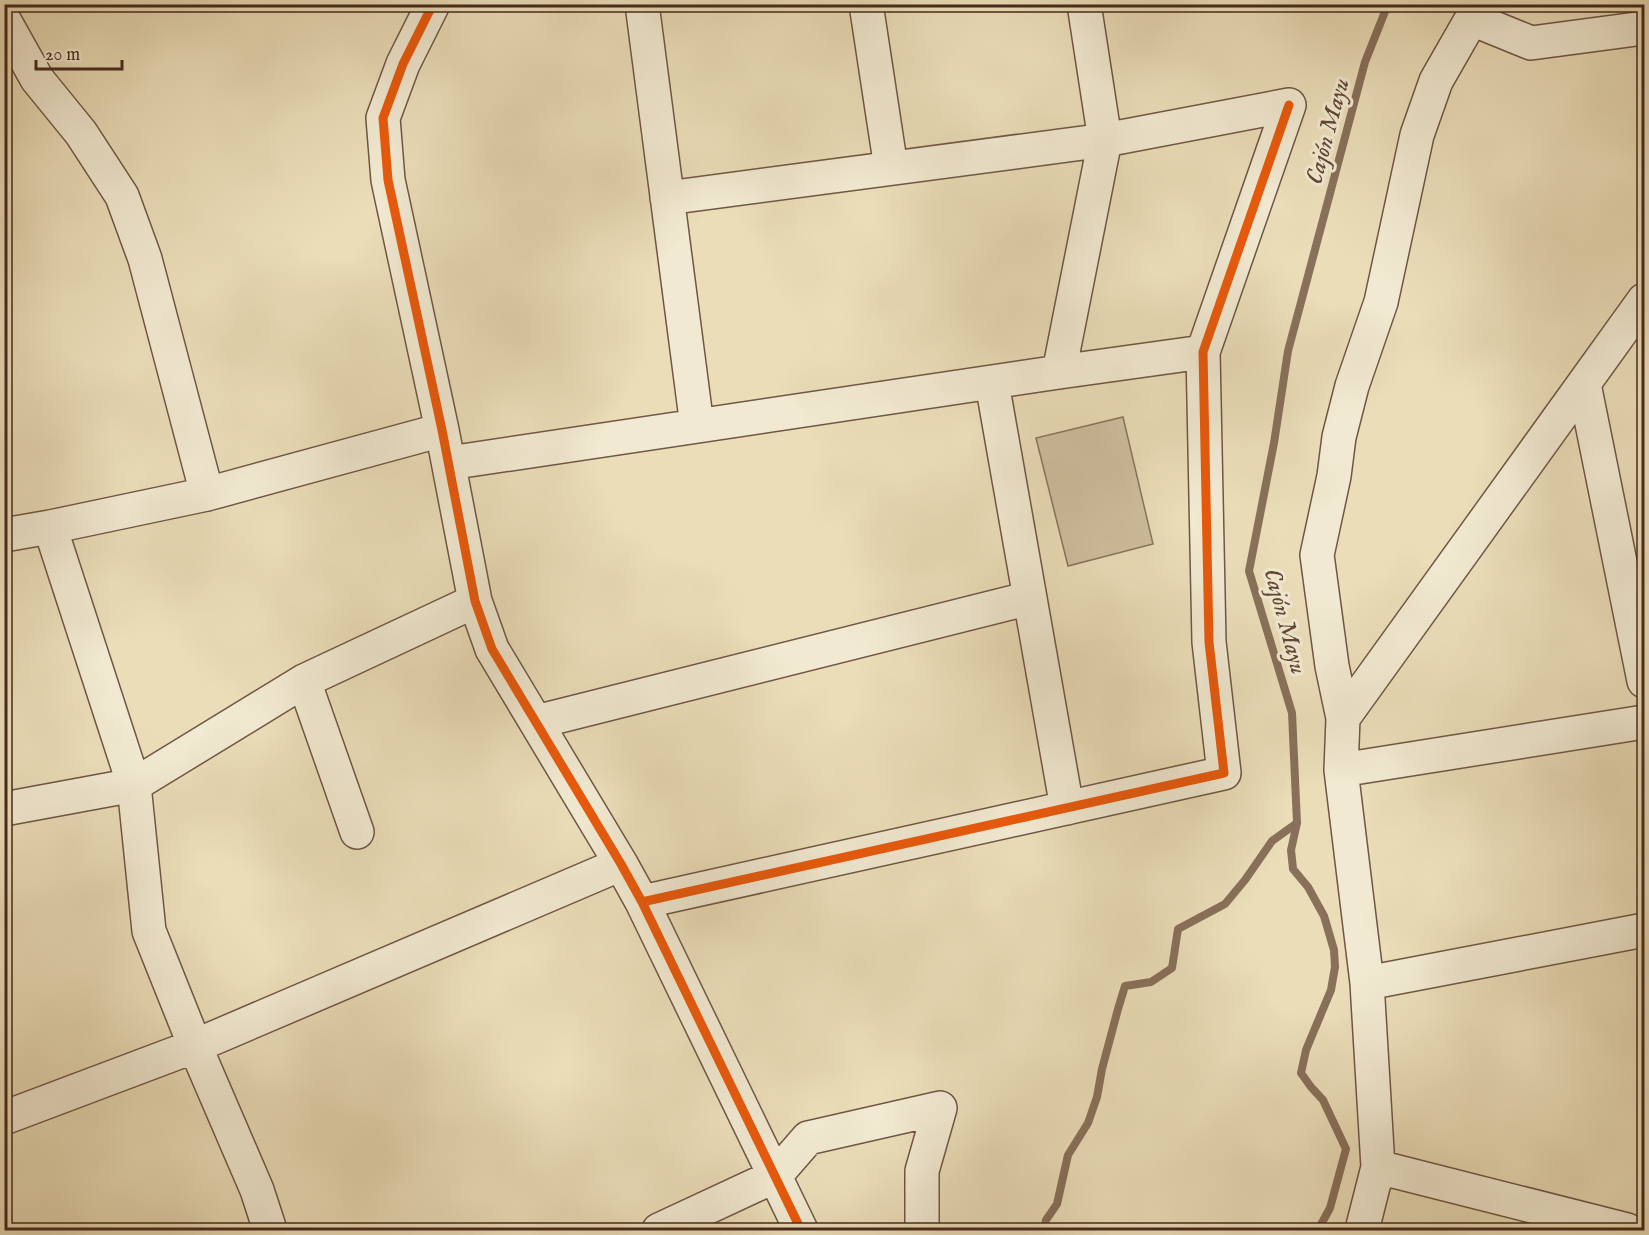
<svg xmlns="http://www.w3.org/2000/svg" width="1649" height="1235" viewBox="0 0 1649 1235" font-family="'IM FELL English',serif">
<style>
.green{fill:#cebe9e;stroke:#8a745e;stroke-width:1.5}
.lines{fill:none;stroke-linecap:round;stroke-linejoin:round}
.stream{stroke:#88705a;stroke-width:8}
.minor-casing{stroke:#705644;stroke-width:36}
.minor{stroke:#f1e9d1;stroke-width:33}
.cycleway-casing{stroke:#f1e9d1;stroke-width:13}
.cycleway{stroke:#e8590c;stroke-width:9}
.labels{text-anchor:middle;stroke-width:6;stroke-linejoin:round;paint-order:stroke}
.water-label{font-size:24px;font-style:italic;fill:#624736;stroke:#f1e9d1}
</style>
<rect width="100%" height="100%" fill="#eaddb8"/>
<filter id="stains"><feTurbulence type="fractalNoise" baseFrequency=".00333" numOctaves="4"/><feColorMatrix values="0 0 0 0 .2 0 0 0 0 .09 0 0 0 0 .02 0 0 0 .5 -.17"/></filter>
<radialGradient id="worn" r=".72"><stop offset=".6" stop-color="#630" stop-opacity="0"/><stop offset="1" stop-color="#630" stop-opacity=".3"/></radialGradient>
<path class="green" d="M1123,417l30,127 -85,22 -32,-128z"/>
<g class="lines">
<path class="stream" d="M1044,1230l2,-10 11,-16 11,-49 20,-32 9,-26 5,-28 16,-60 7,-23 26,-4 21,-14 6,-39 47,-25 20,-24 27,-39 25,-18
M1318,1230l12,-22 16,-59 -23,-49 -12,-13 -10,-14 5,-23 25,-60 4,-23 -1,-17 -10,-34 -16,-29 -15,-18 -2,-19 6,-27 -5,-110 -43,-142 25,-128 14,-92 77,-289 23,-58"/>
<g class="minor-casing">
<path id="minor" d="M433,4l-30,60 -20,54 5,62 54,250 33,171 17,48 129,215 21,38 159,328
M642,4l55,422
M866,4l25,164
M1472,19l59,24 113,-15
M4,20l33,59 44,54 41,63 23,63 62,235
M667,198l438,-58 184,-35
M1059,372l46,-232 -21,-136
M992,383l75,425
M1584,384l60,297
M449,463l610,-91 144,-20
M50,527l84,258 15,146 46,115 62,144 13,40
M4,535l46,-8 157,-33 235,-64
M304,681l53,151
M1343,718l301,-418
M536,722l494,-124
M1341,770l303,-48
M4,809l130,-24 170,-104 171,-80
M642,902l582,-129 -15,-131 -6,-290 86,-247
M1367,983l277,-53
M4,1118l191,-72 426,-182
M1378,1167l249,63
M659,1230l116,-54 33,-38 132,-30 -18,63v59
M1362,1230l16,-63 -11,-184 -26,-213 2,-52 -11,-52 -15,-111 17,-79 5,-39 13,-51 29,-84 36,-167 19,-54 44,-77"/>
</g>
<use href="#minor" class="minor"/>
<g class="cycleway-casing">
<path id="cycleway" d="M433,4l-30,60 -20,54 5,62 54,250 33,171 17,48 129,215 21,38 159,328
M642,902l582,-129 -15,-131 -6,-290 86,-247"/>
</g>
<use href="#cycleway" class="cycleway"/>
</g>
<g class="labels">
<g class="water-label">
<text transform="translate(1327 131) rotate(-75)" y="8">Cajón Mayu</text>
<text transform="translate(1286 621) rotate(75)" y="8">Cajón Mayu</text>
</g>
</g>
<rect width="1649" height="1235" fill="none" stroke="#eaddb8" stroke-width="24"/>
<rect x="6" y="6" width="1637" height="1223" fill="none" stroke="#47291d" stroke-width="3"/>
<rect x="12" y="12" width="1625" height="1211" fill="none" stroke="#47291d" stroke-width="1.5"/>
<path d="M36 60v9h86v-9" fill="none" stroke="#47291d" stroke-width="3"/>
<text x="45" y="60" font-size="18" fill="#47291d" stroke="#f1e9d1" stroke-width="4.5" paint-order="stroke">20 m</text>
<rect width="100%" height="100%" filter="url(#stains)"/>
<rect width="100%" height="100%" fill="url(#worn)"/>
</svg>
